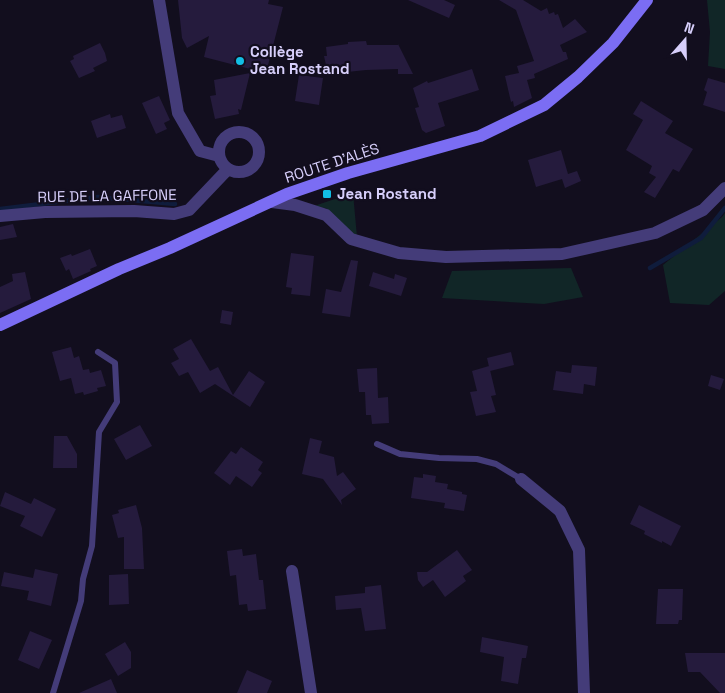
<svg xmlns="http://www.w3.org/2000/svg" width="725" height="693" viewBox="0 0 725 693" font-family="'Space Grotesk',sans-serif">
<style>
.green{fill:#112627}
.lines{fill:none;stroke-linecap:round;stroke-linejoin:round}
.stream{stroke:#0f1c3c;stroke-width:4.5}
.building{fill:#251b3d}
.lane{stroke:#443c79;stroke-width:6}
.street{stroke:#443c79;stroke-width:12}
.secondary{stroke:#7b6df3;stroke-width:12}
.poi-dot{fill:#12bee4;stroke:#120e1e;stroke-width:2}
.labels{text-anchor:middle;stroke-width:4.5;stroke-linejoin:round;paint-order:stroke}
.poi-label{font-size:15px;font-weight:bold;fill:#d7cffb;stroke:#120e1e;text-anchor:start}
.street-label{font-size:15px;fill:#d7cffb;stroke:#120e1e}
</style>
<rect width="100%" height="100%" fill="#120e1e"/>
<path class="green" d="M707,0h18v69l-17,-3 2,-34z
M353,193l4,44 -5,-2 -26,-27 -15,-1z
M725,213v78l-16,14 -39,-2 -7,-38 59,-48z
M571,268l12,29 -39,7 -102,-6 10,-27z"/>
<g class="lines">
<path class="stream" d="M0,209l98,-12 77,7
M650,268l51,-30 24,-30"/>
</g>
<path class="building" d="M178,0h91l-1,4 15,3 -17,66 -62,-16 5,-21 -22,12 -5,-10z
M408,0h36l11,5 -6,13z
M499,0h24l18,11 6,-3 2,6 5,-2 1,3 3,-1 5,14 12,-9 12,13 -27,13 3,7h3l2,7 -34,15 1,4 -8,2 5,18 -18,9 -1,-6 -2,1 -6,-26 14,-3 -2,-7 17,-5 -18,-51z
M366,41l1,4h31v-1l15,30h-15v-5l-32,1 -38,4 -4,-18h3l-1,-9 22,-3v-2z
M100,43l5,10 2,8 -14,7 2,3 -16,7 -9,-17 4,-2 -1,-3z
M472,69l7,21 -41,13 7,23 -19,7 -4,-3 -7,-22 4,-1 -6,-19 14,-7 1,2z
M250,73l-9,37 -3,-1 1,5 -24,5 -5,-23 6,-1 -2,-15z
M299,75l24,3 -4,27 -24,-4z
M708,78l17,5v29l-22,-7 4,-13 -3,-2z
M159,96l11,24 -6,3 3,6 -11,5 -14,-31z
M641,101l32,20 -8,12 28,16 -14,23 -6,-3 -18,29 -11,-6 12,-15 -7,-4 3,-7 -26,-16 17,-30 -10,-6z
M110,114l1,4 11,-3 4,13 -29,10 -6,-17z
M561,150l7,24 9,-3 4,10 -16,7 -3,-9 -26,8 -8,-27z
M13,224l4,13 -17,3v-13z
M90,249l7,17 -7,3 1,2 -18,8 -4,-10 -3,2 -6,-13 11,-4 1,2z
M291,253l23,3 -4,40 -19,-2 1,-6 -6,-1z
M351,260l7,1 -8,56 -28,-4 4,-24 15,3z
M25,272l6,27 -31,14v-26l13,-6 -1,-7z
M373,272l21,7 1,-5 12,4 -6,18 -32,-10z
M222,310l11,2 -2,13 -11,-2z
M191,339l19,32 8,-4 15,28 16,-24 16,11 -15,25 -35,-23 -15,9 -12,-21 -9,4 -8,-13 8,-4 -6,-10z
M71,347l3,11 5,-2 4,14 6,-1 1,4 11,-3 5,16 -9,2 1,3 -14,4 -1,-3 -8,2 -4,-16 -11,3 -8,-29z
M511,352l3,13 -24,6 -3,-13z
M572,365l25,2 -2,19 -11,-2 -1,10 -30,-4 3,-19 15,2z
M489,366l7,29 -5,1 5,16 -20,4 -6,-24 7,-1 -5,-20z
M377,368l1,30 10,-1 1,26 -17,1 -1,-9h-5l-1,-23h-6l-2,-23z
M711,375l13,4 -4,11 -12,-4z
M140,425l12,21 -26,14 -12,-21z
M54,436h13l10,18v14h-24z
M310,438l12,3 -3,12 15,4 3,19 6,-4 13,17 -15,11 1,5 -19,-26 -21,-5z
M241,447l22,15 -5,8 4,3 -10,14 -16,-11 -6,9 -16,-12 17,-22 5,3z
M423,474l13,2 -1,6 13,2 -1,5 15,3v2l5,1 -3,16 -20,-3 1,-5 -34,-5 3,-21 9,1z
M5,492l26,12 3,-6 22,11 -14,28 -22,-11 5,-10 -25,-10z
M136,505l6,23 2,41h-20v-32l-6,1 -6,-23 7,-2 -1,-3z
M639,505l42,21 -10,20 -9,-5v2l-18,-9 1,-3 -15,-7z
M242,549l1,7 13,-2 3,26h4l3,29 -18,2 -1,-7 -8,1 -3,-30 -6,1 -3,-25z
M457,550l15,20 -9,6 3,5 -21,16 -12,-17 -10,7 -5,-7 -1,-8h10z
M35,569l23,5 -7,32 -24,-6 2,-9 -28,-5 3,-14 29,6z
M128,574l1,30 -20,1v-30z
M381,585l5,44 -21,2 -4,-23 -25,2 -1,-14 30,-3v-6z
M658,589h25l-1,31h-3l-1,4h-22z
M30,631l22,9 -13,29 -21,-9z
M482,637l46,9 -2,12h-4l-4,26 -17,-3 3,-24 -24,-5z
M125,642l6,10v16l-13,8 -13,-22z
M685,653h40v40h-5l-20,-21h-12z
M247,670l25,11 -5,12h-30z
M111,679l6,14h-38z"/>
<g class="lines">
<path class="lane" d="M377,444l23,10 39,4 38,1 19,5 25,15
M53,693l28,-92 2,-22 9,-33 7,-114 18,-30 -2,-39 -17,-11"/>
<path class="street" d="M159,0l19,113 22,38 19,5
M219 152a20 20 0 1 1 40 0a20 20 0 1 1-40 0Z
M272,202l23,3 31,10 25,24 48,14 47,4 116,-3 93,-21 48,-23 22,-22
M0,216l45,-4 89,-1 40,3 15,-4 39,-41
M521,479l39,32 19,39 5,143
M292,571l19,122"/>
<path class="secondary" d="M0,325l119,-56 51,-21 117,-54 61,-21 132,-37 64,-31 34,-28 35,-34 34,-43"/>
</g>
<g class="poi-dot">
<circle cx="240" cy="61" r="5"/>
<rect x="322" y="189" width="10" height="10" rx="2.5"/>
</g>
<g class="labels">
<g class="poi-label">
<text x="250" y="57">Collège<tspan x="250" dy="17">Jean Rostand</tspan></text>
<text x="337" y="199">Jean Rostand</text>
</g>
<g class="street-label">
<text transform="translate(332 163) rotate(-18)" y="5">ROUTE D'ALÈS</text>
<text transform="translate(107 196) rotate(-1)" y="5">RUE DE LA GAFFONE</text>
</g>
</g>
<g transform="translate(685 40) rotate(20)" stroke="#120e1e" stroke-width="4" paint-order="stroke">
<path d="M0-4L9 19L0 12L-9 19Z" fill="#d7cffb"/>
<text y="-8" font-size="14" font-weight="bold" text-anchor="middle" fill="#d7cffb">N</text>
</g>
</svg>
